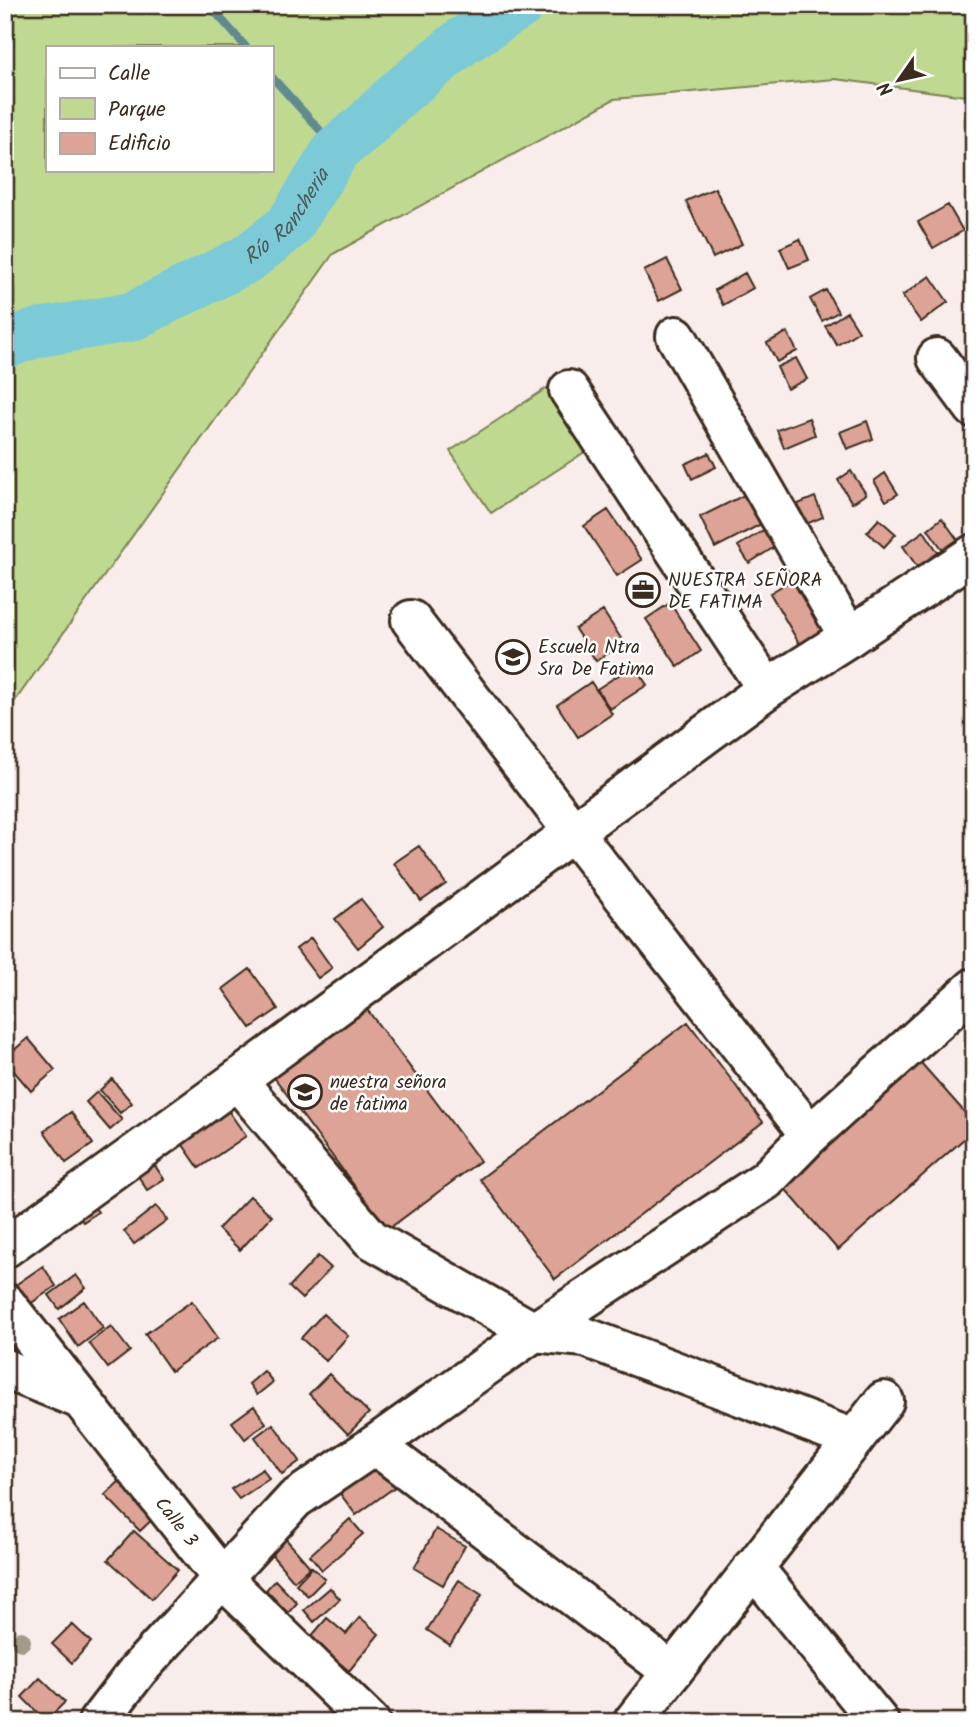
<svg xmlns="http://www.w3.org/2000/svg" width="979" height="1727" viewBox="0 0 979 1727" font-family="Kalam,sans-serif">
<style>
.green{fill:#bfd990;stroke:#7d8257;stroke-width:2;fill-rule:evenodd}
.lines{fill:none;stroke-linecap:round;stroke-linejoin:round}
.stream{stroke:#618a8e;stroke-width:8}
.river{stroke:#7bcad8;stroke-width:49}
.building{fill:#dca396;stroke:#3b2a1e;stroke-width:2}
.minor-casing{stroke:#3b2a1e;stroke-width:44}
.minor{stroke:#fff;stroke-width:38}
.tree{fill:#a29a89}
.labels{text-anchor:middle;stroke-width:5;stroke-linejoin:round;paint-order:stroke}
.poi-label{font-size:19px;fill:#3b2a1e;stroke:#fff;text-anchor:start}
.street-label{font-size:19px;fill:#3b2a1e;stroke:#fff}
.water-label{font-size:21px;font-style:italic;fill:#4e5a56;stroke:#fff}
</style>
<rect width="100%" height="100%" fill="#f8edea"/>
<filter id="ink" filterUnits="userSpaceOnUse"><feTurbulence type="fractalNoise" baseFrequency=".0143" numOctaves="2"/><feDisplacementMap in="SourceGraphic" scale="14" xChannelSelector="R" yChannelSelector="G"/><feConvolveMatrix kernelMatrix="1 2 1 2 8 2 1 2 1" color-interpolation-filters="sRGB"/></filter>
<g filter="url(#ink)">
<path class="green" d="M5,5h969v92l-139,-18 -221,20 -281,155 -328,461zM47,47h224v123h-224z
M547,388l41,62 -97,63 -41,-62z"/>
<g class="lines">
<path class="stream" d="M209,5l37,42
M271,76l66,73"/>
<path class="river" id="s1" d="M5,344l32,-11 94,-16 116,-58 42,-33 48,-77 27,-22 35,-34 64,-52 57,-36"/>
</g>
<path class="building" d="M715,188l27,56 -29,14 -27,-57z
M948,205l15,26 -30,17 -15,-26z
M800,239l9,21 -20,8 -9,-20z
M667,259l15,30 -23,12 -15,-30z
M745,273l8,15 -30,17 -8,-15z
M930,276l18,26 -27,20 -19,-26z
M826,290l12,22 -16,9 -12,-22z
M847,312l12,19 -22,14 -12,-19z
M787,332l10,19 -20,11 -10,-19z
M974,355v14l-7,-8z
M796,358l11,21 -20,10 -10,-22z
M809,418l6,17 -31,13 -7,-18z
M867,421l6,18 -26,10 -7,-17z
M709,453l7,14 -24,12 -7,-15z
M851,471l15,23 -14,9 -14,-23z
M885,473l13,21 -12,7 -12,-20z
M748,493l15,30 -48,25 -15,-31z
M815,497l8,20 -17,7 -8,-20z
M608,510l34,50 -25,16 -33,-50z
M942,518l20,28 -15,10 -19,-27z
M879,519l17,15 -12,13 -17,-15z
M765,529l11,17 -27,17 -11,-17z
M924,531l19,29 -21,14 -19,-28z
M797,577l30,52 -27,16 -30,-52z
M670,603l31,48 -23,16 -32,-48z
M603,611l21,32 -28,18 -21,-32z
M634,665l13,20 -37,24 -13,-20z
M591,682l21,32 -34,23 -21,-32z
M419,846l27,38 -25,17 -27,-38z
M361,899l22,28 -25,21 -23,-29z
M311,938l21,30 -14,10 -22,-29z
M250,969l28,40 -27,19 -28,-39z
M360,1000l120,161 -93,69 -119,-161z
M688,1022l75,100 -208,157 -75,-100z
M28,1038l27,32 -24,21 -26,-30v-3z
M914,1055l60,68v7l-136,120 -63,-73z
M112,1079l20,24 -12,10 -20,-23z
M97,1092l25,28 -12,10 -24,-28z
M227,1109l19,27 -47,32 -18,-26z
M71,1112l22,32 -27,19 -22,-32z
M151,1160l13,19 -17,11 -12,-19z
M250,1196l22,20 -32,34 -22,-21z
M89,1200l9,12 -15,10 -8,-13z
M156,1206l11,14 -33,24 -10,-13z
M318,1256l13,12 -29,31 -13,-12z
M43,1266l13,20 -29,20 -13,-20z
M76,1275l10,13 -27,21 -10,-14z
M84,1301l19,27 -25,19 -19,-28z
M192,1301l26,37 -47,33 -26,-37z
M323,1314l25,22 -22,25 -25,-23z
M111,1326l19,25 -22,17 -19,-25z
M264,1371l9,11 -16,13 -8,-11z
M329,1374l40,39 -21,21 -39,-40z
M254,1406l12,17 -21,16 -13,-17z
M273,1424l27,37 -18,13 -27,-37z
M378,1457l21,27 -43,31 -20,-27z
M263,1469l6,10 -30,20 -8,-10z
M124,1477l34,37 -18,17 -35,-36z
M350,1519l13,15 -41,36 -12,-15z
M436,1529l29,17 -22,39 -29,-17z
M134,1531l44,39 -26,29 -44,-39z
M285,1538l25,29 -16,14 -25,-29z
M312,1567l13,12 -17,17 -12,-12z
M275,1580l22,23 -9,10 -22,-23z
M459,1580l23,15 -32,50 -23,-15z
M330,1588l10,11 -26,23 -10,-12z
M360,1617l19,17 -30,37 -39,-33 17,-20 19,16z
M72,1624l19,18 -19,21 -20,-19z
M40,1678l25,24 -19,19 -24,-24z"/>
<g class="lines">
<g class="minor-casing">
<g id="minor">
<path d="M676,336l173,301"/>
<path d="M937,358l37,50"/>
<path d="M569,390l198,299"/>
<path d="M411,620l163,213 236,302"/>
<path d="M237,1080l134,159 163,93 51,5 269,102"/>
<path d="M5,1248l232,-168 530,-391 82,-52 125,-83"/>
<path id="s2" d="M5,1303l217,275 148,144"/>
<path d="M5,1369l73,29"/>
<path d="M375,1445l297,227"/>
<path d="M753,1567l126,155"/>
<path d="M98,1722l40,-52 157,-171 80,-54 159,-113 232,-152 44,-45 164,-147"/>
<path d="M633,1722l251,-321"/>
</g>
</g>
<use href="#minor" class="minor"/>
</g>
<circle class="tree" cx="21" cy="1641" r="10"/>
</g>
<defs>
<g id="office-ring" transform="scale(1.75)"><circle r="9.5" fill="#fff" stroke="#3b2a1e" stroke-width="1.5"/><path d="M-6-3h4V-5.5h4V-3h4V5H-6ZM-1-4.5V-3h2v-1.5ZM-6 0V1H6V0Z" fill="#3b2a1e"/></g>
<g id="school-ring" transform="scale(1.75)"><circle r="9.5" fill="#fff" stroke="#3b2a1e" stroke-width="1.5"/><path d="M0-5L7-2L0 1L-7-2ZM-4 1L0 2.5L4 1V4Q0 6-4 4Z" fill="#3b2a1e"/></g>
</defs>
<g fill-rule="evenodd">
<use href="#office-ring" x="643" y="590"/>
<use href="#school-ring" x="513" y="657"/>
<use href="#school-ring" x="305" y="1092"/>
</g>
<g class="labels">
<g class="poi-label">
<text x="668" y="586">NUESTRA SEÑORA<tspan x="668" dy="22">DE FATIMA</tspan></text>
<text x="538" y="653">Escuela Ntra<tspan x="538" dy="22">Sra De Fatima</tspan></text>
<text x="330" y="1088">nuestra señora<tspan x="330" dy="22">de fatima</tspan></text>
</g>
<g class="street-label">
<text dy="7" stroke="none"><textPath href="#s2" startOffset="278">Calle 3</textPath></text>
</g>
<g class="water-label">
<text dy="7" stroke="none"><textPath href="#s1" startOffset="318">Río Rancheria</textPath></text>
</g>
</g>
<rect width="979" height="1727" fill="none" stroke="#fff" stroke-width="28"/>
<rect x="14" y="14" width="951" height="1699" fill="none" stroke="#3b2a1e" stroke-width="2.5" filter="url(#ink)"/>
<rect x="46" y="46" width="228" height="126" fill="#ffffff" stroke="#b1aaa5" stroke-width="2"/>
<rect x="60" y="68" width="35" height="10" fill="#ffffff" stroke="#b1aaa5" stroke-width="2"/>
<text x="108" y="80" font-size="21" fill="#3b2a1e">Calle</text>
<rect x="60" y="98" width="35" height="21" fill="#bfd990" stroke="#b1aaa5" stroke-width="2"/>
<text x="108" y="116" font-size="21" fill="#3b2a1e">Parque</text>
<rect x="60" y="133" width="35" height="21" fill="#dca396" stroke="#b1aaa5" stroke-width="2"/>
<text x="108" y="150" font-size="21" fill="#3b2a1e">Edificio</text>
<g transform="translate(899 80) rotate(236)" stroke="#ffffff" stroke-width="5" paint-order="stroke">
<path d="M0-5L12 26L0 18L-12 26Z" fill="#3b2a1e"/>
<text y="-10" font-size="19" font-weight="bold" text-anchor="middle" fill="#3b2a1e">N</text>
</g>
</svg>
